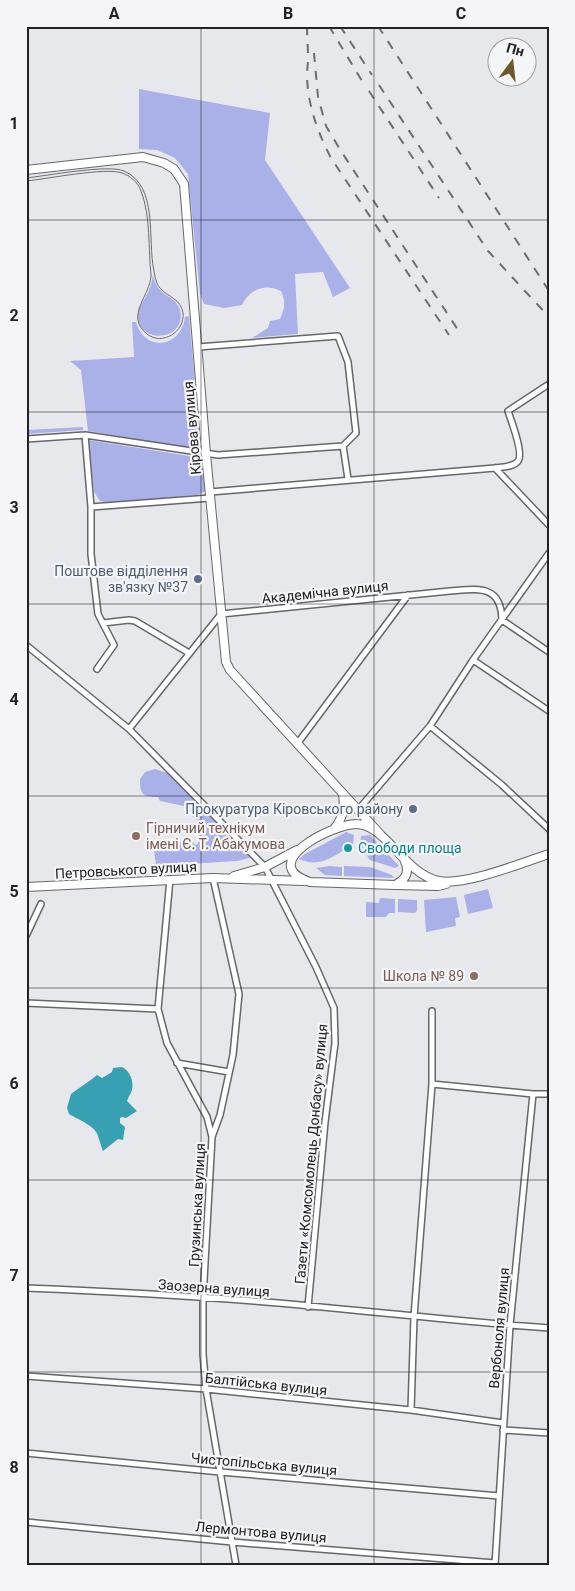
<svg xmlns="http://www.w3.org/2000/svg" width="575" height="1591" viewBox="0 0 575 1591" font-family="Roboto,sans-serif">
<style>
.green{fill:#aab1e8}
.water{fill:#37a0b3}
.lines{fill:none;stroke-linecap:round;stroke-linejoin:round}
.minor-casing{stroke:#666769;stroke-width:8}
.secondary-casing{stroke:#666769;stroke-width:10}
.minor{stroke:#fff;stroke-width:5}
.secondary{stroke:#fff;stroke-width:8}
.tram{stroke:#6d6e70;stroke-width:1}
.rail{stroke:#6d6e70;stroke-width:2;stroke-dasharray:9 9;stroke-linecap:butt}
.grid{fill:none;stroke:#222223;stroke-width:1;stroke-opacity:0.55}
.service-dot{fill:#5c6f8a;stroke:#f5f5f8;stroke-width:2}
.education-dot{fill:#8d6e63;stroke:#f5f5f8;stroke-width:2}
.culture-dot{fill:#0f9aa8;stroke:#f5f5f8;stroke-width:2}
.labels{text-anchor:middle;stroke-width:4.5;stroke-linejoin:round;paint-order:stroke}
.street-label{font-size:14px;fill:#222223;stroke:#f5f5f8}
.service-label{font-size:14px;fill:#4e5e75;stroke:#f5f5f8;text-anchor:end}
.education-label{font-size:14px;fill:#785e54;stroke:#f5f5f8;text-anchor:start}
.culture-label{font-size:14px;fill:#0d838f;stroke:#f5f5f8;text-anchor:start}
.neatline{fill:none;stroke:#222223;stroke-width:2}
.grid-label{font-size:16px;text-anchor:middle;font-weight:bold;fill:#222223}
</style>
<rect width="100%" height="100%" fill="#e7e8eb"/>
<path class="green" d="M139,89l131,24 -5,47 85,128 -17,9 -10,-25 -28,2 3,60 -46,4 16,-10 2,-7 10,-2c5,-11 6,-17 1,-28 -16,-8 -31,-2 -39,14l-18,3 -20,-4 -4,-10 -12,-120 -13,-16 -18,-8 -18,-1z
M153,275c1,4 2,8 4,11 6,10 20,12 23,24 8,31 -43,36 -42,4 1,-9 8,-16 11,-24 2,-5 3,-10 4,-15z
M189,316l12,134 -113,-19 -7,-61 -11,-9 64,-4 -2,-35h4c9,31 45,26 49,-5z
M83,427v3l-57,4v-4z
M88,440l114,18 3,33 -7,4 -90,8 -8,-2 -6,-9z
M155,769l12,4 10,8 76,76 -16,4 -81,5 -2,-16 2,-4 22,-3 10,-5 4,2 3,5 3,-1c2,-8 -1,-16 -1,-24l-5,-4 -3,-9 -29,-6 -2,-4c-16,0 -18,-3 -18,-18l5,-7z
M346,832l8,3 -1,9c-17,11 -33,25 -54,15l6,-5z
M370,835l29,31 -4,2 -25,-8 -10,-15 1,-9z
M330,866l12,1v9l-17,-1 -9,-7z
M344,866l26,1 22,8 2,3 -50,-2z
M488,889l5,19 -25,6 -4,-19z
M456,897l4,20 -5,1 1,8 -30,6 -2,-32z
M380,898l15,1v14h-6l-3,4h-20v-15l13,1z
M398,899l19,1v11l-2,2 -17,-1z"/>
<path class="water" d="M122,1067c8,4 12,14 10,23 -1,4 -4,7 -5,11l10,10 -11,7 -4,-1 -2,1v5l5,4 -2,13 -5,-1 -15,12c-2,-5 -3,-9 -5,-15 -2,-10 -21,-17 -29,-22l-2,-6 4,-14c9,-7 18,-12 26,-19l5,3 10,-6 1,-4z"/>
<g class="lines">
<g class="minor-casing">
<path id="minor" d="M198,347l140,-11 10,26 8,71 -13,13 5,33
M85,435l6,72v47l7,60 16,31 -17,24
M26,439l59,-4 133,20 125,-9
M495,468l54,57
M210,492l285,-24c7,-1 19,-1 23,-7 6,-7 -7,-41 -10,-50l41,-27
M91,507l119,-9
M103,623l26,-3 6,1 54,32
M26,645l103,84 136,138 51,100 18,41 1,35 -10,79 -17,185
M473,660l76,51
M430,726l72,59 47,44
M129,729l92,-115 229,-23c28,-2 51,-7 52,29l47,32
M297,744l111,-149
M358,810l72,-84 43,-66 76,-107
M213,878l26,116 -6,61 -13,60 -8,22 -9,161v56l3,35 30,176
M170,879l-12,130 9,34 40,74 5,20
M26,936l15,-32
M26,1003l132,6
M177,1063l52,9
M432,1084l101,10h16
M26,1288c76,3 152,7 228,13 98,8 196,20 295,27
M26,1376l180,13 205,21 92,13
M411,1410l3,-93 18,-233v-73
M503,1430l46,3
M26,1453l194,19 279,24
M26,1522l206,20 263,21
M495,1565l15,-240 23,-231"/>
</g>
<g class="secondary-casing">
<path id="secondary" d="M26,170l117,-13 21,6 10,6 10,15 22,270 20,208 4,8 150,164
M334,829c9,-11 11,-21 9,-35
M404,859c6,12 3,20 -9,26l-85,-3c-55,-19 23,-58 46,-58 30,0 48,50 83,57 26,5 82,-18 110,-27
M234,876l31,-9 32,-17
M395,885l43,1 8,-2
M26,887l187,-9 90,3"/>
</g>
<use href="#minor" class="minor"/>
<use href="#secondary" class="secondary"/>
<path class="tram" d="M26,178c20,-2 82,-14 98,-7 35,15 23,69 30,100 1,5 2,13 6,17 8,9 21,11 23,25 2,19 -21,33 -36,21 -23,-18 4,-39 4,-59 -3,-27 0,-58 -10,-84 -3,-9 -11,-15 -19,-18 -16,-6 -75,6 -96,8"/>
<path class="rail" d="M307,26c0,11 1,21 1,31 0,7 -1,13 -1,20 1,29 11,56 24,81l118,177
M329,26l33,55
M340,26l32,49
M378,26l171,265
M314,53l4,44 8,29 15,25 119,182
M379,85l109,166 61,66
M369,91l70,107"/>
</g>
<path class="grid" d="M201,26v1539M374,26v1539M26,220h523M26,412h523M26,604h523M26,796h523M26,988h523M26,1180h523M26,1372h523"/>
<g class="service-dot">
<circle cx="198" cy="579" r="5"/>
<circle cx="413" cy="809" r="5"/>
</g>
<g class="education-dot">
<circle cx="136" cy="836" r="5"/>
<circle cx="474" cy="976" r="5"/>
</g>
<circle class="culture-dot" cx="348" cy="848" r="5"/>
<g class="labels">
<g class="street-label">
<text transform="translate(192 428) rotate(-95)" y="5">Кірова вулиця</text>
<text transform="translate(325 592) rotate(-6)" y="5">Академічна вулиця</text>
<text transform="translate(126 870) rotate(-3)" y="5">Петровського вулиця</text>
<text transform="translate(311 1154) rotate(-85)" y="5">Газети «Комсомолець Донбасу» вулиця</text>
<text transform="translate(197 1205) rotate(-87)" y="5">Грузинська вулиця</text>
<text transform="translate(214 1288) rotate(4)" y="5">Заозерна вулиця</text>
<text transform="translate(499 1328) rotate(-85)" y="5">Вербоноля вулиця</text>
<text transform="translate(266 1384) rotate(6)" y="5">Балтійська вулиця</text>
<text transform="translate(264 1464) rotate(5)" y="5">Чистопільська вулиця</text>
<text transform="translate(261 1532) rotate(5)" y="5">Лермонтова вулиця</text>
</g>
<g class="service-label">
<text x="188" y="576">Поштове відділення<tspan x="188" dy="16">зв'язку №37</tspan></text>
<text x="403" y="814">Прокуратура Кіровського району</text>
</g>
<g class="education-label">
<text x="146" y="833">Гірничий технікум<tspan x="146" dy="16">імені Є. Т. Абакумова</tspan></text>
<text x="464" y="981" text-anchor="end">Школа № 89</text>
</g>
<g class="culture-label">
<text x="358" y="853">Свободи площа</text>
</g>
</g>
<rect width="575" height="1591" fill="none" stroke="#f5f5f8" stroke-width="55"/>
<g transform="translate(512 62) rotate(15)"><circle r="24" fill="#f5f5f8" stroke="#a1a1a3"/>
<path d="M0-4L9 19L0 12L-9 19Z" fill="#6f5828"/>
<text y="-8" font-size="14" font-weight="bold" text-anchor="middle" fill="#222223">Пн</text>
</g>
<rect x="28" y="28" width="520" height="1536" class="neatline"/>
<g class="grid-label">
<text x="114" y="19">A</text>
<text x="288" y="19">B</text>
<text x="461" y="19">C</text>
<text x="14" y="129">1</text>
<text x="14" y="321">2</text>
<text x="14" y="513">3</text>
<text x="14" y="705">4</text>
<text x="14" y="897">5</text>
<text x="14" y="1089">6</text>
<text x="14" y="1281">7</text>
<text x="14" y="1473">8</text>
</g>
</svg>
